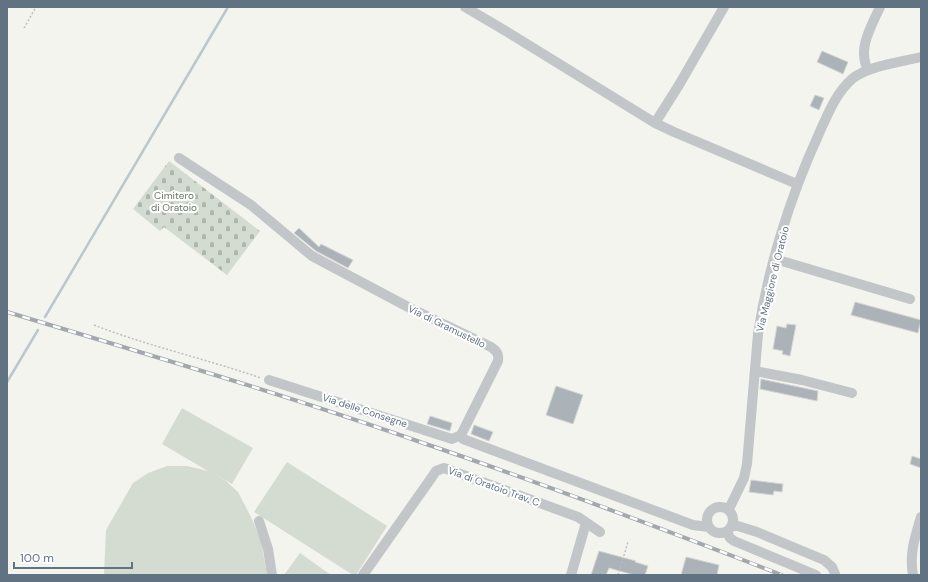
<svg xmlns="http://www.w3.org/2000/svg" width="928" height="582" viewBox="0 0 928 582" font-family="'DM Sans',sans-serif">
<style>
.cemetery{fill:url(#cemetery-stones)}
.garden{fill:#d4dbd0}
.lines{fill:none;stroke-linecap:round;stroke-linejoin:round}
.stream{stroke:#bbc7cc;stroke-width:2.5}
.building{fill:#abb2b8;stroke:#d5d5d2}
.path{stroke:#bcbec0;stroke-width:1.5;stroke-dasharray:2 2;stroke-linecap:butt}
.minor{stroke:#c3c6c9;stroke-width:10}
.rail-casing{stroke:#a2a8ae;stroke-width:4}
.rail{stroke:#fff;stroke-width:2.5;stroke-dasharray:8;stroke-linecap:butt}
.labels{text-anchor:middle;stroke-width:4;stroke-linejoin:round;paint-order:stroke}
.park-label{font-size:10px;fill:#647960;stroke:#fff}
.street-label{font-size:10px;fill:#617282;stroke:#fff}
</style>
<defs>
<pattern id="cemetery-stones" width="16" height="16" patternUnits="userSpaceOnUse"><rect width="16" height="16" fill="#d4dbd0"/><path d="M2 7V4a2 2 0 0 1 4 0v3zM10 15v-3a2 2 0 0 1 4 0v3z" fill="#afb6ae"/></pattern>
</defs>
<rect width="100%" height="100%" fill="#f4f4ef"/>
<path class="cemetery" d="M169,161l91,70 -33,44 -63,-48 -4,4 -27,-22z"/>
<path class="garden" d="M182,408l71,40 -21,36 -23,-13 17,10 12,11 13,25 10,24 6,34h-163l2,-45 27,-47 15,-10 19,-7h20l21,5 -46,-27z
M287,462l100,64 -31,49h-3l-99,-63z
M300,553l31,22h-47z"/>
<g class="lines">
<path class="stream" d="M45,317l183,-310
M7,382l31,-52"/>
</g>
<path class="building" d="M822,51l26,11 -5,12 -26,-12z
M815,95l9,3 -5,12 -9,-4z
M299,228l20,19 2,-3 32,16 -5,8 -32,-17 -22,-18z
M855,302l66,18 -3,13 -67,-18z
M787,324l9,1 -6,31 -8,-2 1,-3 -10,-2 4,-23 9,2z
M761,379l57,12 -1,10 -57,-12z
M556,386l27,9 -10,29 -27,-9z
M430,416l22,7 -2,8 -23,-7z
M474,425l19,7 -4,9 -18,-7z
M912,456l9,3v9l-11,-4z
M751,480l32,4 -1,8 -8,-1 -1,4 -24,-3z
M599,551l37,10 -1,1 13,4 -3,9h-11l-25,-7 -3,7h-15z
M686,557l33,8 -2,10h-36z"/>
<g class="lines">
<path class="path" d="M24,28l12,-21
M94,325c54,21 112,34 167,53
M618,575l10,-33"/>
<path class="minor" d="M465,7l44,26 146,90 19,9 123,52
M868,70c-11,-21 3,-43 12,-63
M655,123l24,-38 45,-78
M179,158l72,47 61,51 98,52 81,39c6,4 8,7 7,14l-37,74 2,4 230,86 16,2
M775,259l135,40
M755,371l47,9 50,13
M269,380l183,59 9,-4
M707 520a13 13 0 1 1 26 0a13 13 0 1 1-26 0Z
M729,509l15,-31 3,-14 11,-130c10,-66 32,-137 60,-198 9,-20 17,-42 34,-57 15,-13 50,-17 69,-22
M259,521l9,28 4,26
M732,526h6l19,6 67,28 8,7 3,7
M727,532l3,6 4,3 82,34
M363,575l69,-98 4,-6 8,-3 134,49 22,15
M571,575l15,-52
M913,575c-4,-21 2,-38 8,-58"/>
<g class="rail-casing">
<path id="rail" d="M7,312c139,42 279,83 416,131 121,41 240,86 359,132"/>
</g>
<use href="#rail" class="rail"/>
</g>
<g class="labels">
<g class="park-label">
<text x="174" y="199">Cimitero<tspan x="174" dy="12">di Oratoio</tspan></text>
</g>
<g class="street-label">
<text transform="translate(772 279) rotate(-76)" y="4">Via Maggiore di Oratoio</text>
<text transform="translate(447 326) rotate(26)" y="4">Via di Gramustello</text>
<text transform="translate(365 410) rotate(18)" y="4">Via delle Consegne</text>
<text transform="translate(494 486) rotate(20)" y="4">Via di Oratoio Trav. C</text>
</g>
</g>
<rect width="928" height="582" fill="none" stroke="#617282" stroke-width="16"/>
<path d="M14 562v6h118v-6" fill="none" stroke="#617282" stroke-width="2"/>
<text x="20" y="562" font-size="12" fill="#617282" stroke="#ffffff" stroke-width="3" paint-order="stroke">100 m</text>
</svg>
